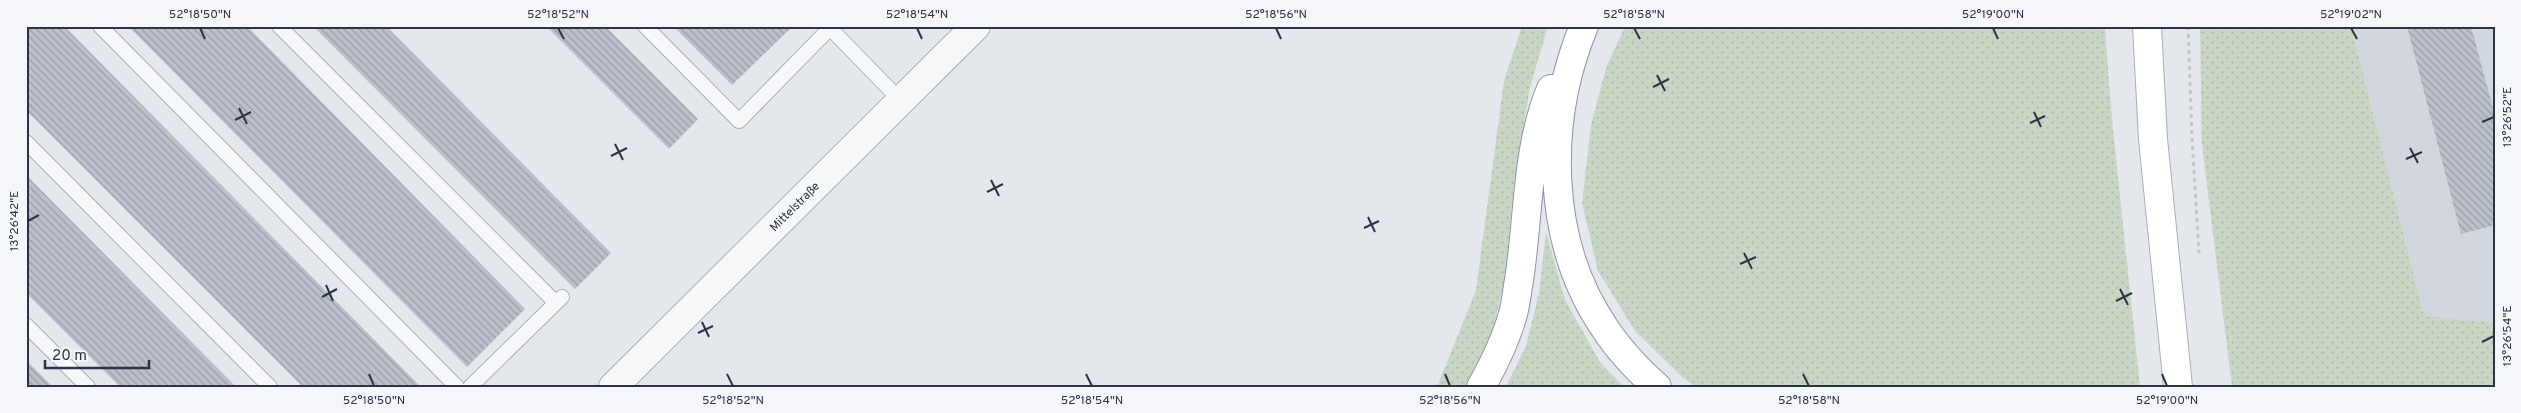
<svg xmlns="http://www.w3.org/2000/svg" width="2521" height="413" viewBox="0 0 2521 413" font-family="Overpass,sans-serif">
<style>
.built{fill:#d2d6de}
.grass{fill:url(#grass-dots)}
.building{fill:url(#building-back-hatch)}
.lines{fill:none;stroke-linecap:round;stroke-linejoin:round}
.service-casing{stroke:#a9aeb7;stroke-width:16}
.minor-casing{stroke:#a9aeb7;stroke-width:30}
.secondary-casing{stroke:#a9aeb7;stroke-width:30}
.trunk-casing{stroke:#8b94a3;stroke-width:30}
.path{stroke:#c2c5cb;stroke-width:3;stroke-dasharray:4 4;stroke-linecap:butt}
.service{stroke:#f7f8fa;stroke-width:14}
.minor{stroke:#f7f8fa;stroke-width:28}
.secondary{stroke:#fff;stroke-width:28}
.trunk{stroke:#fff;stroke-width:28}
.ticks{fill:none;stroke:#2b3445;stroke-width:2}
.labels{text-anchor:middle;stroke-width:4;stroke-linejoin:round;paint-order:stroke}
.street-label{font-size:12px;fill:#2b3445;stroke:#f4f6f9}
.neatline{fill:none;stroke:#2b3445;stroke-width:2}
.ticks-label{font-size:12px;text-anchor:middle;fill:#2b3445}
</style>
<defs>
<pattern id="grass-dots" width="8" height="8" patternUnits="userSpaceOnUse" patternTransform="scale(1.25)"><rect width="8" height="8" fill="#c9d6c5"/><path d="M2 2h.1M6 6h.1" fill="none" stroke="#adb8ab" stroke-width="1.8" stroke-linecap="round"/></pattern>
<pattern id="building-back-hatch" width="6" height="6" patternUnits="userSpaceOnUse" patternTransform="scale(1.25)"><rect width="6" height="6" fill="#bbc0ca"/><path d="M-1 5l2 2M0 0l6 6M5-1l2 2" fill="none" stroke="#989da6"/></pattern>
</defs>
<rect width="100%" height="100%" fill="#e4e7ec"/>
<path class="built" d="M2351,26h144v297l-71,-6z"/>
<path class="grass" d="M1522,26h26l-18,61 -16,97 -9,94 -12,52 -28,57h-28l39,-97 28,-209z
M1625,26h480l6,84 29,277h-442l-15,-9 -48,-47 -37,-60 -16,-68 9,-78 15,-57z
M2200,26h151l73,290 71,7v64h-263l-30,-242z
M1546,232l19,68 35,62 24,25h-118l20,-41 13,-53z"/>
<path class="building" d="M26,26h38l357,361h-118l-277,-277z
M128,26h119l278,283 -58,58z
M313,26h73l225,227 -36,36z
M546,26h59l93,93 -29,30z
M673,26h116l2,2 -59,57z
M2407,26h64l24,90v109l-34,9z
M26,175l210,212h-116l-94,-94z
M26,360l27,27h-27z"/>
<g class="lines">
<g class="service-casing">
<path id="service" d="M100,26l357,361
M279,26l277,277
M645,26l94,95 91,-93
M828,26l73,75
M26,142l244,245
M26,325l62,62
M470,387l92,-90"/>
</g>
<g class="minor-casing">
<g id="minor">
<path id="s1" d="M613,387l363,-361"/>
</g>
</g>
<g class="secondary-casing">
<path id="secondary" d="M2147,26l6,113 25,248"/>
</g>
<g class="trunk-casing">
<path id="trunk" d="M1584,26c-39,94 -39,214 20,301 14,22 33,42 53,60
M1481,387c13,-23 25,-48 32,-73 3,-11 4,-23 6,-34 10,-64 7,-131 32,-191"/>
</g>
<path class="path" d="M2188,26l4,112 7,115"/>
<use href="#service" class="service"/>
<use href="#minor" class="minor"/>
<use href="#secondary" class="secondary"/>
<use href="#trunk" class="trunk"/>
</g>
<path class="ticks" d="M200,28l5,11M558,28l6,11M917,28l5,11M1276,28l5,11M1634,28l6,11M1993,28l5,11M2351,28l6,11M1657,75l8,16M1653,87l16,-8M239,108l8,16M2034,112l7,15M235,120l16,-8M2482,122l12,-5M2030,123l15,-7M615,144l8,16M2410,148l8,15M611,156l16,-8M2406,159l16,-7M991,180l8,16M987,192l16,-8M1368,217l7,15M28,221l11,-6M1364,228l15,-7M1744,253l8,16M1740,264l16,-7M326,285l7,16M2120,289l8,16M322,297l15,-8M2116,301l16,-8M702,322l7,15M698,333l15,-7M2482,342l12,-6M369,374l5,12M727,374l6,12M1086,374l6,12M1445,374l5,12M1803,374l6,12M2162,374l5,12"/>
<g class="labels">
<g class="street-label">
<text dy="4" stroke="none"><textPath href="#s1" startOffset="256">Mittelstraße</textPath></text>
</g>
</g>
<rect width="2521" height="413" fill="none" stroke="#f4f6f9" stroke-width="55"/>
<path d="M45 360v8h104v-8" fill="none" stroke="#2b3445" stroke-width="2.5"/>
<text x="52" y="360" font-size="15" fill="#2b3445" stroke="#f4f6f9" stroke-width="4" paint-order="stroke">20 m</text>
<rect x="28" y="28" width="2466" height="358" class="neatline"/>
<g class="ticks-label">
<text x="200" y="18">52°18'50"N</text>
<text x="558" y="18">52°18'52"N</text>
<text x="917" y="18">52°18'54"N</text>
<text x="1276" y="18">52°18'56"N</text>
<text x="1634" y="18">52°18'58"N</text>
<text x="1993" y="18">52°19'00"N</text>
<text x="2351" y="18">52°19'02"N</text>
<text transform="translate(2507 117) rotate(-90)" y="4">13°26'52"E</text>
<text transform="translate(14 221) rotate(-90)" y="4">13°26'42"E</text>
<text transform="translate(2507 336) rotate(-90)" y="4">13°26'54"E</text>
<text x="374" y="404">52°18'50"N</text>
<text x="733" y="404">52°18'52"N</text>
<text x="1092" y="404">52°18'54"N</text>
<text x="1450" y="404">52°18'56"N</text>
<text x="1809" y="404">52°18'58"N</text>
<text x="2167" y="404">52°19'00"N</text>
</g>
</svg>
